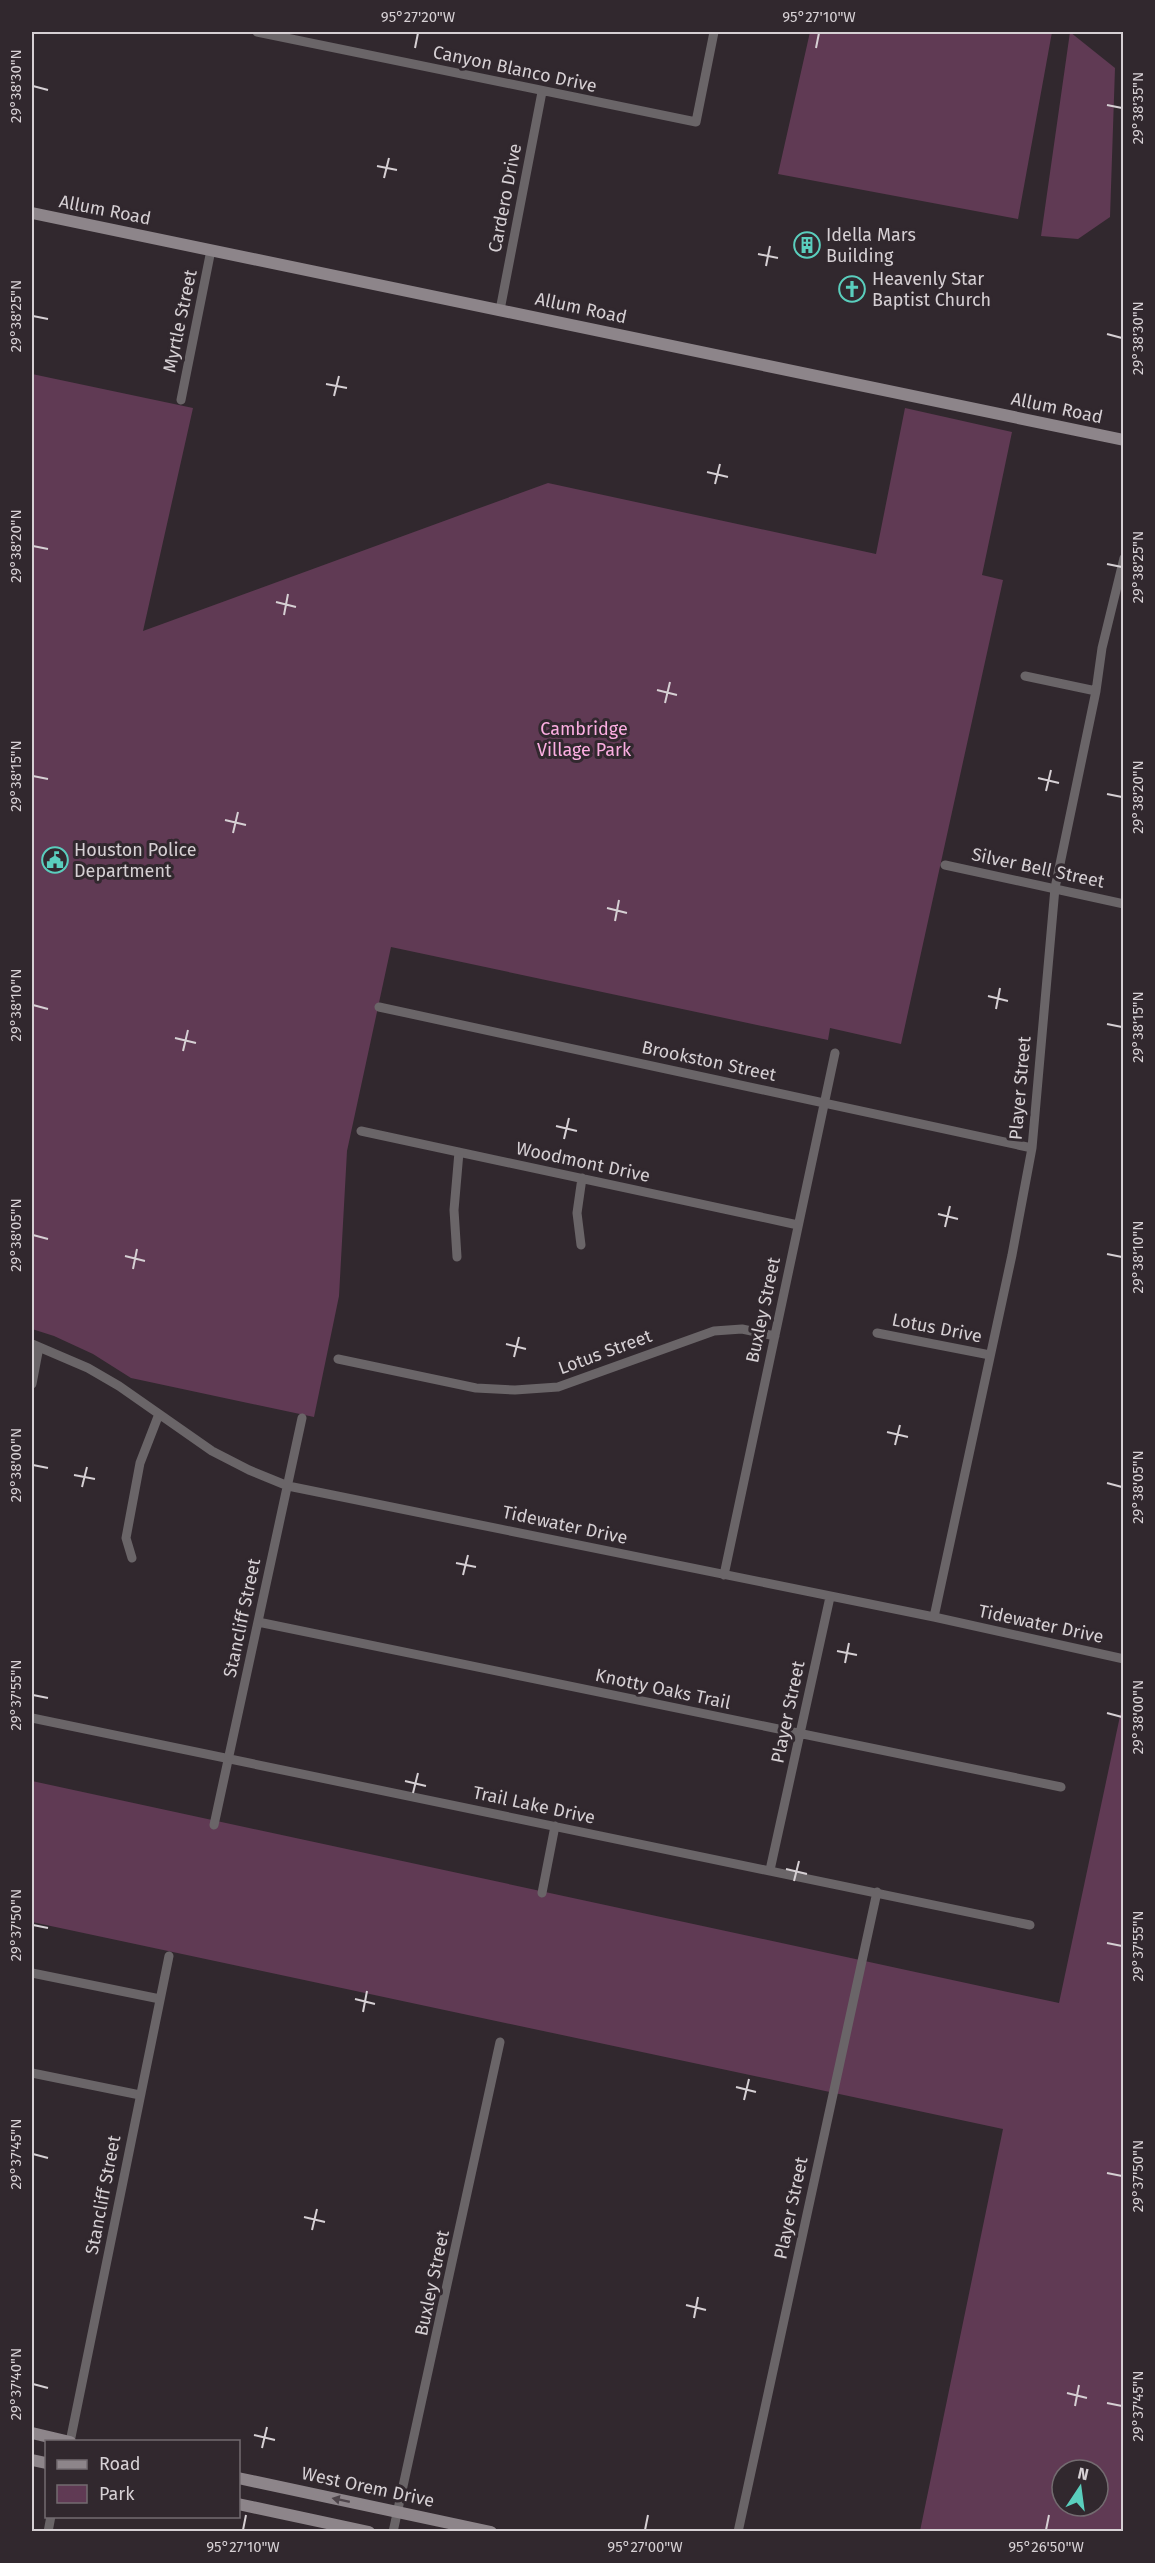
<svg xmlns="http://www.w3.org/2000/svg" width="1155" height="2563" viewBox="0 0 1155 2563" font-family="'Fira Sans',sans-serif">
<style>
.green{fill:#603a54;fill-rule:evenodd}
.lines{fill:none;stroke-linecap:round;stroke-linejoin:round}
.street{stroke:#6a6568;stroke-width:9}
.secondary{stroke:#8d858a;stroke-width:12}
.oneway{fill:#4d444a}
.ticks{fill:none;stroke:#d6d0d4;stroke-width:2}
.labels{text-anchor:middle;stroke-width:6;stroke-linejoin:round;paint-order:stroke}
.street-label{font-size:18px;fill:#d6d0d4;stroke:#31282e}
.poi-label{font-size:18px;fill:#d6d0d4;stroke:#31282e;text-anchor:start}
.park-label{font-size:18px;fill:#fbaee1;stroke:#31282e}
.neatline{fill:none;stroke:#d6d0d4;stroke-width:2}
.ticks-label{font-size:15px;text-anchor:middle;fill:#d6d0d4}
</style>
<rect width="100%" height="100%" fill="#31282e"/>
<path class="green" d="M810,32h242l-34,187 -240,-45z
M1070,32l45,36 -5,149 -32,22 -37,-3z
M32,374l161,34 -50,223 405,-148 328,71 29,-146 107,24 -30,143 21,5 -102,464 -71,-16 -2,12 -437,-93 -44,204 -8,145 -25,121 -183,-39 -38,-24 -39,-18 -22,-7z
M1123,1702v829h-203l83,-402 -971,-207v-141l1027,222zM1062,2470h36v36h-36z"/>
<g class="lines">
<path class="street" d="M257,32l439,90 18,-90
M500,310l42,-218
M181,400l30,-150
M1025,676l71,15
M945,865l179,39
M379,1007l653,141
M361,1131l437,94
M581,1245l-4,-32 5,-35
M457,1257l-3,-47 5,-58
M877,1333l113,22
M32,1344l56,24 31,18 93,65 37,19 39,16 646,131 190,42
M338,1359l138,29 39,2 43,-3 156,-56 28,-2 33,7
M32,1384l7,-37
M132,1558l-6,-20 14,-75 19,-49
M724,1575l111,-522
M934,1617l78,-362 20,-107 23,-260 41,-197 6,-43 22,-90
M258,1622l803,165
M32,1718l998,207
M214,1825l88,-407
M770,1870l60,-273
M542,1893l13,-67
M32,1973l128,26
M32,2073l108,22
M70,2442l99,-486
M48,2532l3,-16
M393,2532l107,-490
M738,2532l139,-640"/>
<path class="secondary" d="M32,213l1092,227
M32,2433l38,9
M32,2460l14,3
M238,2478l253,54
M238,2504l131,28"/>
</g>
<defs><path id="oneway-solid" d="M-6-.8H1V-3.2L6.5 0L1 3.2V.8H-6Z" transform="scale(1.5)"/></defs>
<use class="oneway" href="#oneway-solid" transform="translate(341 2500) rotate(-168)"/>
<path class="ticks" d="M415,48l3,-15M816,48l3,-15M33,86l15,4M1107,105l15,3M377,166l20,4M384,178l5,-20M758,254l20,4M766,266l4,-20M33,316l15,3M1107,334l15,4M326,384l21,4M334,396l5,-20M707,472l21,5M715,484l5,-20M33,546l15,3M1107,564l15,3M276,602l20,5M284,615l4,-21M657,690l20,5M665,703l5,-21M33,776l15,3M1038,778l21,5M1046,791l5,-21M1107,794l15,3M225,820l21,5M233,833l5,-21M607,908l20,5M615,921l4,-21M988,996l20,5M33,1005l15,4M996,1009l4,-21M1107,1024l15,3M175,1038l21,5M183,1051l5,-21M556,1126l21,5M564,1139l5,-21M938,1214l20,5M945,1227l5,-21M33,1235l15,4M1107,1254l15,3M125,1256l20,5M133,1269l4,-20M506,1344l20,5M514,1357l5,-20M887,1432l21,5M895,1445l5,-20M33,1465l15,3M74,1475l21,4M1107,1483l15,4M82,1487l5,-20M456,1563l20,4M463,1575l5,-20M837,1651l20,4M845,1663l4,-20M33,1695l15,3M1107,1713l15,4M405,1781l21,5M413,1793l5,-20M786,1869l21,5M794,1881l5,-20M33,1925l15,3M1107,1943l15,3M355,1999l20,5M363,2012l4,-21M736,2087l20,5M744,2100l5,-21M33,2154l15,4M1107,2173l15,3M304,2217l21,5M312,2230l5,-21M686,2305l20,5M694,2318l4,-21M33,2384l15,4M1067,2393l20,5M1107,2403l15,3M1075,2406l4,-21M254,2435l21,5M262,2448l5,-21M243,2530l3,-15M645,2530l3,-15M1046,2530l3,-15"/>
<defs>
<g id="building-ring" transform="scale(1.35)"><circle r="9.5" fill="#31282e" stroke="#5acebd" stroke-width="1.5"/><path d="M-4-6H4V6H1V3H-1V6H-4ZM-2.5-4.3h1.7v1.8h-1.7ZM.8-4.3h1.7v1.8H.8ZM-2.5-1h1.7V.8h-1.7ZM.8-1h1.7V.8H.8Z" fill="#5acebd"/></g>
<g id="church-ring" transform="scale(1.35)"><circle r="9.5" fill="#31282e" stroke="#5acebd" stroke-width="1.5"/><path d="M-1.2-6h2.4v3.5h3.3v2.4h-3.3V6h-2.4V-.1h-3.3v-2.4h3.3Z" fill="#5acebd"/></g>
<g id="civic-ring" transform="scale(1.35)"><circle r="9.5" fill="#31282e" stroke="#5acebd" stroke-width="1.5"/><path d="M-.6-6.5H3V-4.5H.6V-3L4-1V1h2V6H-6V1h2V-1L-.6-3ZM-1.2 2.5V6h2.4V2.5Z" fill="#5acebd"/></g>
</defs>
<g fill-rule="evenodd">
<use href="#building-ring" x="807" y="245"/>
<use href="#church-ring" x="852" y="289"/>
<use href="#civic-ring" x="55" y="860"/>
</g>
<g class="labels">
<g class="street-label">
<text transform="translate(515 69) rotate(12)" y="6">Canyon Blanco Drive</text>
<text transform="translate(505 198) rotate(-79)" y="6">Cardero Drive</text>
<text transform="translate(105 210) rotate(11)" y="6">Allum Road</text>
<text transform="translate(581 308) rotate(12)" y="6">Allum Road</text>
<text transform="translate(180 321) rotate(-78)" y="6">Myrtle Street</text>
<text transform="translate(1057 408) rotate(12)" y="6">Allum Road</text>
<text transform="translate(1038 868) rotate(12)" y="6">Silver Bell Street</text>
<text transform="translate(709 1061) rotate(12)" y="6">Brookston Street</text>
<text transform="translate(1020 1088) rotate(-85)" y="6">Player Street</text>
<text transform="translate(583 1162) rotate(12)" y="6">Woodmont Drive</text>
<text transform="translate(763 1310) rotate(-78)" y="6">Buxley Street</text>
<text transform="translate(937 1328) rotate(11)" y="6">Lotus Drive</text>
<text transform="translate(605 1352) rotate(-20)" y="6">Lotus Street</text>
<text transform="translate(565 1525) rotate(12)" y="6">Tidewater Drive</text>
<text transform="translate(242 1618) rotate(-78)" y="6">Stancliff Street</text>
<text transform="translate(1041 1624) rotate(12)" y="6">Tidewater Drive</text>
<text transform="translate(663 1689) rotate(12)" y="6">Knotty Oaks Trail</text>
<text transform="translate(788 1712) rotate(-78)" y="6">Player Street</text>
<text transform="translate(534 1805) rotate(12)" y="6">Trail Lake Drive</text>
<text transform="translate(103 2195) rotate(-79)" y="6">Stancliff Street</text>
<text transform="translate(791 2208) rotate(-78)" y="6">Player Street</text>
<text transform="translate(432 2283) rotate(-78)" y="6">Buxley Street</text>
<text transform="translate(368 2487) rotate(12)" y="6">West Orem Drive</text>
</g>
<g class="poi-label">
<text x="826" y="241">Idella Mars<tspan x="826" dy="21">Building</tspan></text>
<text x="872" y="285">Heavenly Star<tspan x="872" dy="21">Baptist Church</tspan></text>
<text x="74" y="856">Houston Police<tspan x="74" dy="21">Department</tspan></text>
</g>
<g class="park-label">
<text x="584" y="735">Cambridge<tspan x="584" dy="21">Village Park</tspan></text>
</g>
</g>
<rect width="1155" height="2563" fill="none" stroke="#31282e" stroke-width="66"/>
<rect x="45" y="2440" width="195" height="78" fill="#31282e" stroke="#736b70" stroke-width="1.5"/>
<rect x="57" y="2460" width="30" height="9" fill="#8d858a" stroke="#736b70" stroke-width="1.5"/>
<text x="99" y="2470" font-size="18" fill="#d6d0d4">Road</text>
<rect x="57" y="2485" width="30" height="18" fill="#603a54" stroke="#736b70" stroke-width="1.5"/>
<text x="99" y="2500" font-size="18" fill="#d6d0d4">Park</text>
<g transform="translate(1080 2488) rotate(13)"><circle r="28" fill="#31282e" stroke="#736b70" stroke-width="1.5"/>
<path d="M0-4.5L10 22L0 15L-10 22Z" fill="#5acebd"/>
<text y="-9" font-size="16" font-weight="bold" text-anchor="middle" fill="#d6d0d4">N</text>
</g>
<rect x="33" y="33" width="1089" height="2497" class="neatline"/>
<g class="ticks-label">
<text x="418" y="22">95°27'20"W</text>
<text x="819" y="22">95°27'10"W</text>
<text transform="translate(16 86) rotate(-90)" y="5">29°38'30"N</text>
<text transform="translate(1138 108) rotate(-90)" y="5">29°38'35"N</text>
<text transform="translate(16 316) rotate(-90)" y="5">29°38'25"N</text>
<text transform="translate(1138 338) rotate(-90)" y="5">29°38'30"N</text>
<text transform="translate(16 546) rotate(-90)" y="5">29°38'20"N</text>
<text transform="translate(1138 567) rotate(-90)" y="5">29°38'25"N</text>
<text transform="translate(16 776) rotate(-90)" y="5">29°38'15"N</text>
<text transform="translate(1138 797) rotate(-90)" y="5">29°38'20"N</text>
<text transform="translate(16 1005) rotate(-90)" y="5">29°38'10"N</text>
<text transform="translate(1138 1027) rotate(-90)" y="5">29°38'15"N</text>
<text transform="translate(16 1235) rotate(-90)" y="5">29°38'05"N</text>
<text transform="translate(1138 1257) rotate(-90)" y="5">29°38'10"N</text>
<text transform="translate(16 1465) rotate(-90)" y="5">29°38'00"N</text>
<text transform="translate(1138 1487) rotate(-90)" y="5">29°38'05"N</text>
<text transform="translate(16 1695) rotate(-90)" y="5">29°37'55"N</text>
<text transform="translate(1138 1717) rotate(-90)" y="5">29°38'00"N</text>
<text transform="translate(16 1925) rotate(-90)" y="5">29°37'50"N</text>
<text transform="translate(1138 1946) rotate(-90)" y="5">29°37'55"N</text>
<text transform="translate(16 2154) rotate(-90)" y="5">29°37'45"N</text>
<text transform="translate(1138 2176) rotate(-90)" y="5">29°37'50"N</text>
<text transform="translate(16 2384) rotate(-90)" y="5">29°37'40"N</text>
<text transform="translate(1138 2406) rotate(-90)" y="5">29°37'45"N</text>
<text x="243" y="2552">95°27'10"W</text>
<text x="645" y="2552">95°27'00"W</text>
<text x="1046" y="2552">95°26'50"W</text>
</g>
</svg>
